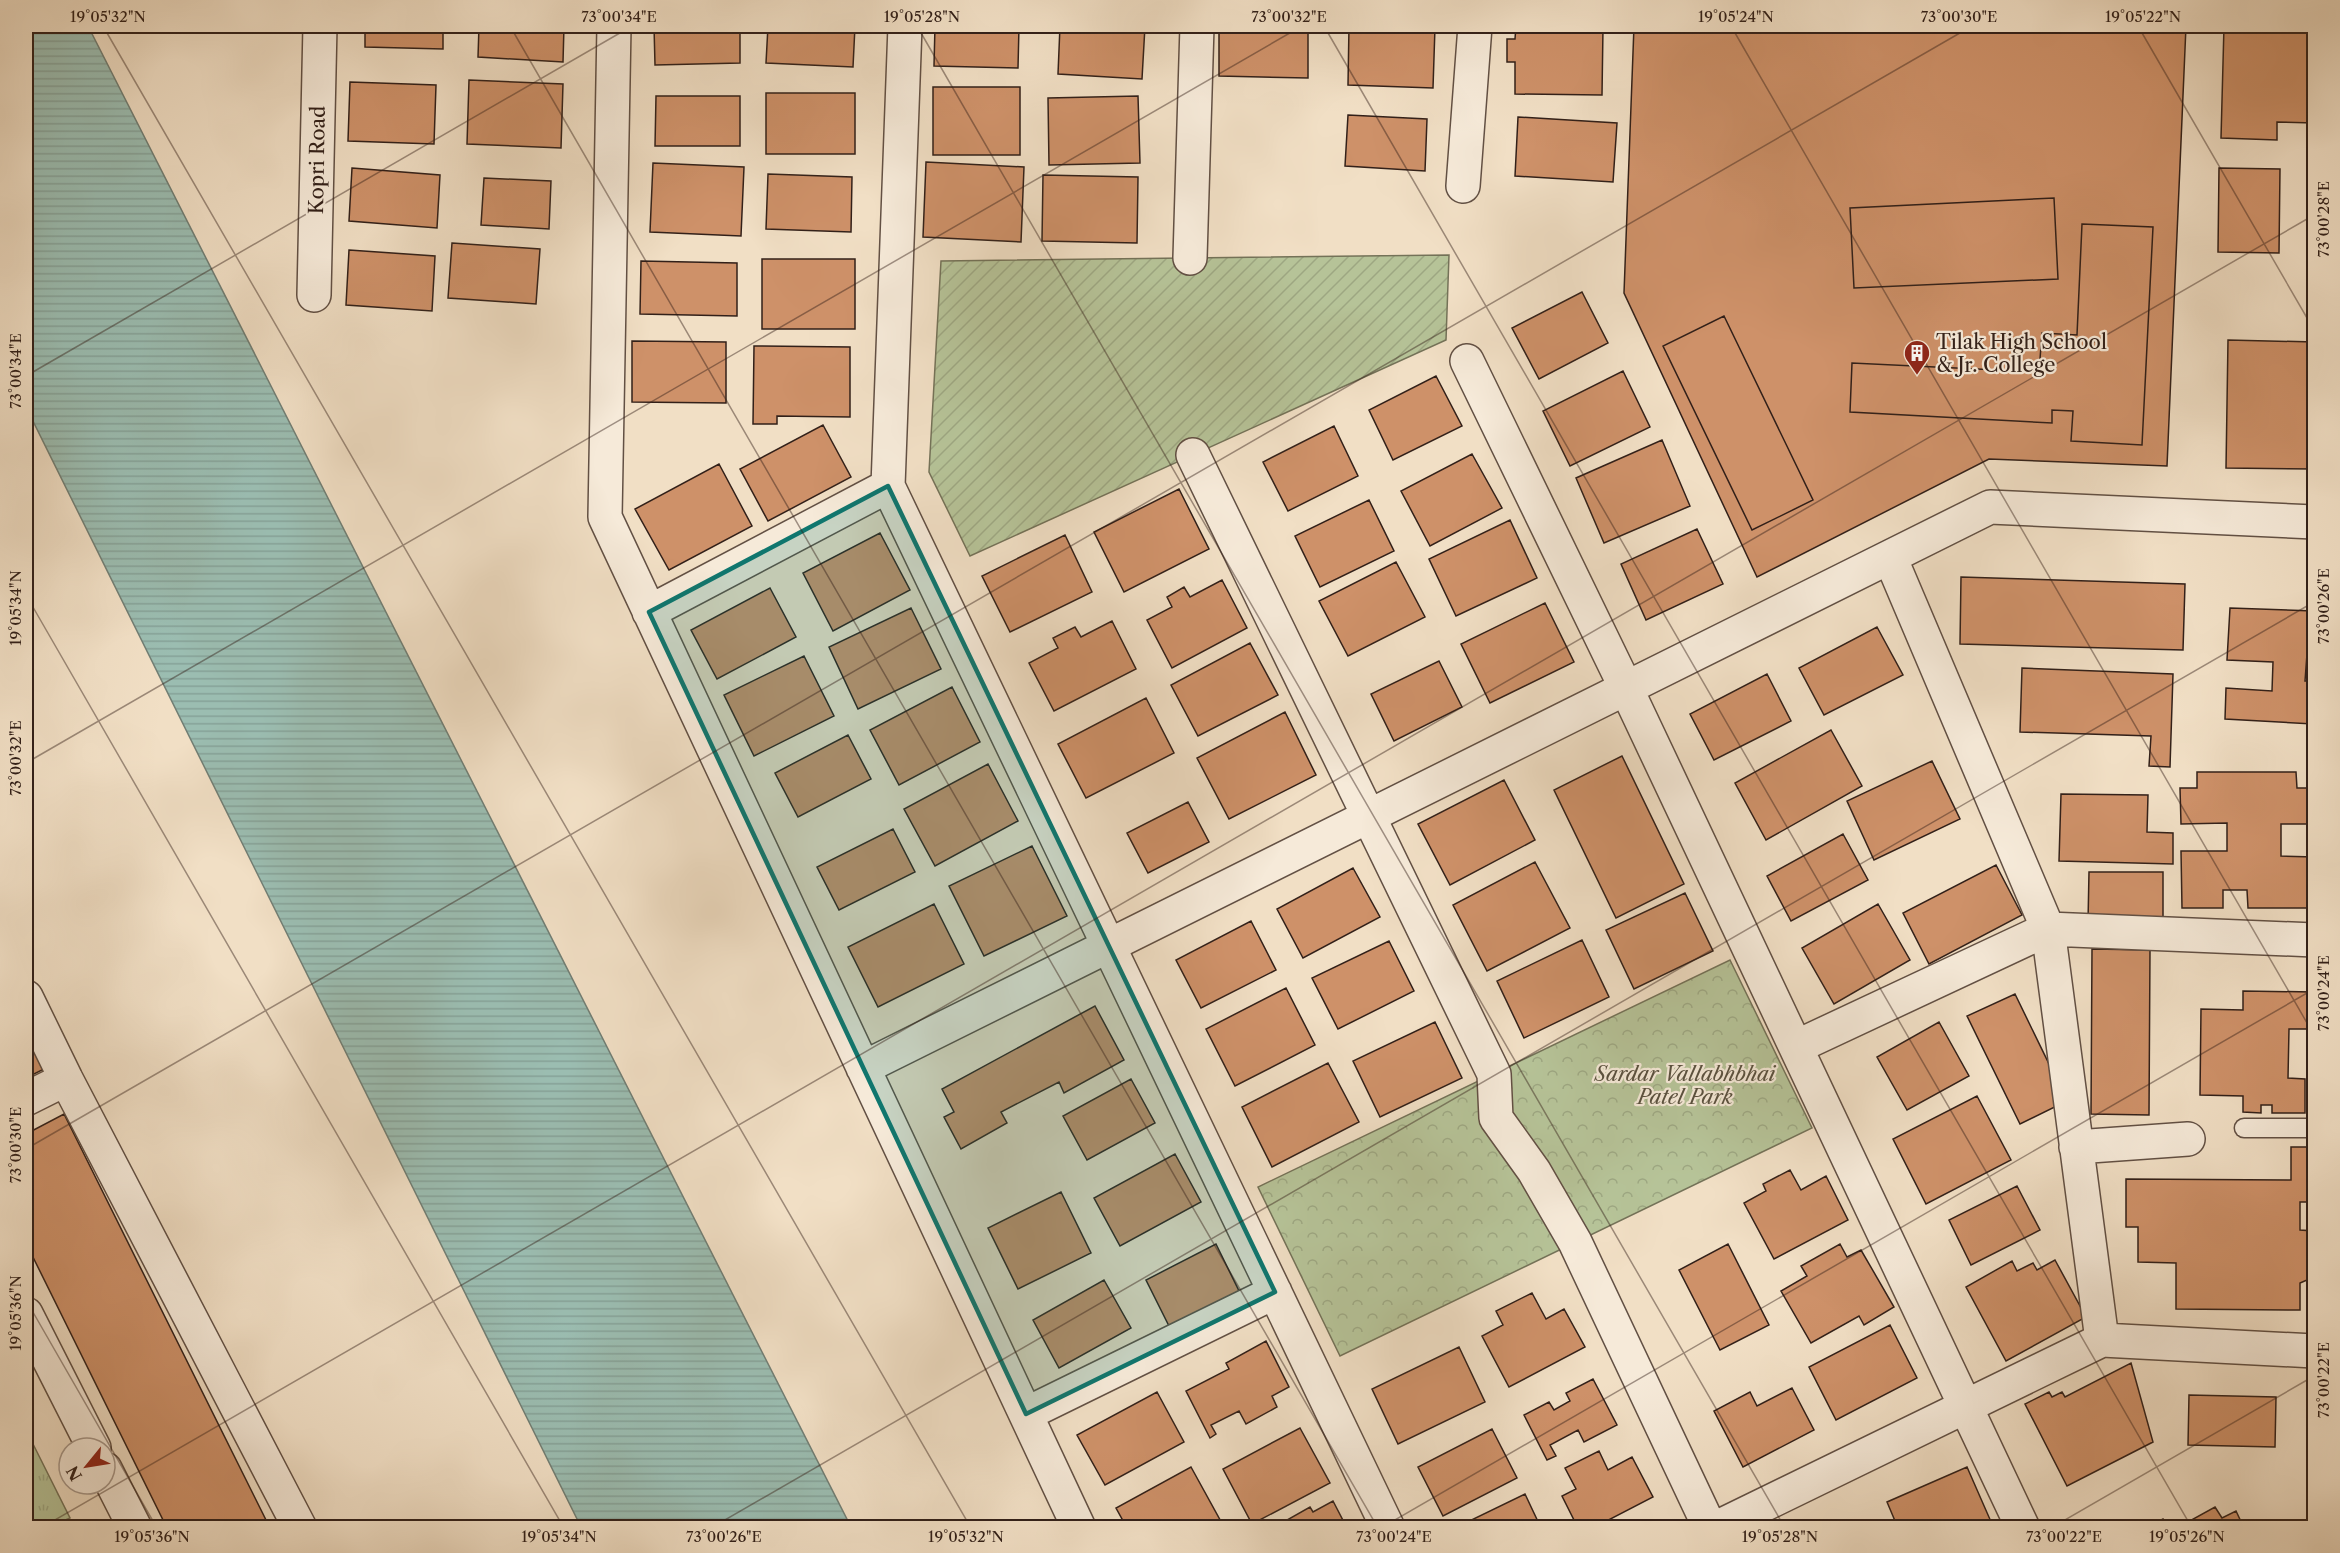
<svg xmlns="http://www.w3.org/2000/svg" width="2340" height="1553" viewBox="0 0 2340 1553" font-family="'Libre Caslon Text',serif">
<style>
.grass{fill:url(#grass-tufts);stroke:#747258;stroke-width:1.5}
.park{fill:url(#park-crowns);stroke:#747258;stroke-width:1.5}
.garden{fill:url(#garden-furrows);stroke:#747258;stroke-width:1.5}
.water{fill:url(#water-rules);stroke:#717e74;stroke-width:1.5}
.building{fill:#ce9169;stroke:#322019;stroke-width:1.5}
.lines{fill:none;stroke-linecap:round;stroke-linejoin:round}
.lane-casing{stroke:#625044;stroke-width:21}
.street-casing{stroke:#625044;stroke-width:36}
.lane{stroke:#f6ead9;stroke-width:18}
.street{stroke:#f6ead9;stroke-width:33}
.marked{fill:#0f766e;fill-opacity:0.2;stroke:#0f766e;stroke-width:4.5;stroke-linejoin:round}
.ticks{fill:none;stroke:#322019;stroke-width:1.5;stroke-opacity:0.45}
.labels{text-anchor:middle;stroke-width:4.5;stroke-linejoin:round;paint-order:stroke}
.street-label{font-size:20px;fill:#322019;stroke:#f6ead9}
.poi-label{font-size:20px;fill:#322019;stroke:#f6ead9;text-anchor:start}
.park-label{font-size:20px;font-style:italic;fill:#5a513f;stroke:#f6ead9}
.neatline{fill:none;stroke:#322019;stroke-width:2}
.ticks-label{font-size:15px;text-anchor:middle;fill:#322019}
</style>
<defs>
<pattern id="grass-tufts" width="24" height="20" patternUnits="userSpaceOnUse" patternTransform="scale(1.5)"><rect width="24" height="20" fill="#b6c398"/><path d="M3 7l-1-3M5 7V3M7 7l1-3M15 17l-1-3M17 17v-4M19 17l1-3" fill="none" stroke="#9da782"/></pattern>
<pattern id="park-crowns" width="20" height="18" patternUnits="userSpaceOnUse" patternTransform="scale(1.5)"><rect width="20" height="18" fill="#b6c398"/><path d="M2 6a3 3 0 1 1 6 0M12 15a3 3 0 1 1 6 0" fill="none" stroke="#9da782"/></pattern>
<pattern id="garden-furrows" width="10" height="10" patternUnits="userSpaceOnUse" patternTransform="scale(1.5)"><rect width="10" height="10" fill="#b6c398"/><path d="M-1 1l2-2M0 10L10 0M9 11l2-2" fill="none" stroke="#9da782"/></pattern>
<pattern id="water-rules" width="6" height="5" patternUnits="userSpaceOnUse" patternTransform="scale(1.5)"><rect width="6" height="5" fill="#9bbdb1"/><path d="M0 2.5h6" fill="none" stroke="#86a298"/></pattern>
</defs>
<rect width="100%" height="100%" fill="#f1dfc5"/>
<filter id="stains"><feTurbulence type="fractalNoise" baseFrequency=".00333" numOctaves="4"/><feColorMatrix values="0 0 0 0 .2 0 0 0 0 .09 0 0 0 0 .02 0 0 0 .5 -.17"/></filter>
<radialGradient id="worn" r=".72"><stop offset=".6" stop-color="#630" stop-opacity="0"/><stop offset="1" stop-color="#630" stop-opacity=".3"/></radialGradient>
<path class="grass" d="M26,1430l44,88 -20,9h-24z"/>
<path class="park" d="M1730,960l82,168 -472,228 -82,-169z"/>
<path class="garden" d="M1449,255l-3,85 -476,216 -41,-84 12,-211z"/>
<path class="water" d="M26,26h62l763,1501h-270l-555,-1120z"/>
<path class="building" d="M365,26h78v23l-78,-2z
M479,26h85l-1,36 -85,-5z
M654,26h86v37l-85,2z
M768,26h87l-2,41 -87,-4z
M935,26h84l-1,42 -84,-2z
M1060,26h85l-3,53 -84,-5z
M1219,26h89v52l-89,-2z
M1349,26l86,1 -2,61 -85,-3z
M1516,26l87,2 -1,67 -87,-1v-32h-8v-23h8z
M1634,26h552l-19,440 -178,-7 -232,118 -133,-284z
M2224,26h90v97l-37,-1v18l-56,-2z
M469,80l94,4 -2,64 -94,-4z
M350,82l86,3 -2,59 -86,-3z
M933,87h87v68h-87z
M766,93h89v61h-89z
M656,96h84v50h-85z
M1138,96l2,67 -91,2 -1,-67z
M1348,115l79,4 -2,52 -80,-5z
M1518,117l99,6 -4,59 -98,-6z
M926,162l98,5 -3,75 -98,-5z
M653,163l91,4 -3,69 -91,-4z
M352,168l88,7 -3,53 -88,-7z
M2219,168l61,1 -1,84 -61,-1z
M768,174l84,3 -1,55 -85,-3z
M1043,175l95,2 -1,66 -95,-2z
M484,178l67,3 -2,48 -68,-4z
M2054,198l4,81 -204,9 -4,-80z
M2082,224l71,3 -11,218 -71,-4 2,-30 -21,-1v13l-202,-11 2,-49 187,9 3,-39 35,2z
M452,243l88,6 -4,55 -88,-6z
M349,250l86,6 -3,55 -86,-6z
M762,259h93v70h-93z
M641,261l96,2v53l-97,-2z
M1582,292l26,51 -69,36 -27,-51z
M1724,316l89,184 -61,30 -89,-184z
M2228,340l86,2v127l-88,-1z
M632,341l94,1v61l-94,-1z
M754,346l96,1v70l-73,-1v8h-24z
M1623,371l27,56 -80,39 -27,-55z
M1436,376l26,50 -69,34 -24,-50z
M823,425l28,52 -83,44 -28,-52z
M1334,426l24,50 -70,35 -25,-49z
M1662,440l28,66 -86,37 -28,-65z
M1472,454l30,54 -72,38 -29,-55z
M719,464l33,62 -83,44 -34,-61z
M1179,489l30,60 -85,43 -30,-60z
M1369,500l25,51 -74,36 -25,-51z
M1510,520l27,58 -81,38 -27,-57z
M1697,529l26,55 -77,36 -25,-56z
M880,533l30,57 -77,41 -30,-58z
M1065,535l27,57 -82,40 -28,-56z
M1396,562l29,55 -77,39 -29,-55z
M1961,577l224,7 -2,66 -223,-6z
M1222,580l25,48 -75,40 -25,-48 25,-13 -5,-10 17,-10 6,10z
M770,588l26,49 -79,42 -26,-49z
M1545,603l29,59 -84,41 -29,-59z
M911,608l30,61 -83,40 -29,-62z
M2230,608l84,3v43h-7l-2,27h9l-1,43 -88,-5 1,-31 46,3 1,-29 -46,-2z
M1112,621l24,48 -82,42 -25,-48 29,-15 -5,-10 22,-11 6,10z
M1877,627l26,48 -79,40 -25,-47z
M1250,643l28,52 -80,41 -27,-51z
M804,656l30,60 -80,40 -30,-61z
M1439,661l23,46 -68,34 -23,-47z
M2022,668l151,6 -3,93 -21,-1 2,-30 -131,-4z
M1767,674l24,47 -77,39 -24,-46z
M952,687l28,55 -81,43 -29,-55z
M1146,698l28,55 -88,45 -28,-54z
M1285,712l31,63 -87,44 -32,-61z
M1831,730l31,56 -96,54 -31,-57z
M848,735l23,44 -73,38 -23,-44z
M1622,756l62,128 -68,34 -62,-128z
M1932,761l28,58 -86,41 -27,-59z
M988,764l30,57 -83,45 -31,-57z
M2197,772h99l1,16h15l1,36h-32v32l33,1v51h-66l-1,-18h-24v18h-41l-1,-57h46v-28l-46,1 -1,-36h17z
M1504,780l31,60 -85,45 -32,-61z
M2061,794l87,1 -1,37 26,1v31l-114,-3z
M1188,802l21,40 -61,31 -21,-40z
M893,829l22,43 -76,38 -22,-43z
M1843,834l25,46 -77,41 -24,-45z
M1032,846l35,70 -83,40 -35,-70z
M1535,862l35,66 -83,43 -34,-66z
M1996,865l26,50 -93,49 -26,-51z
M1353,868l27,49 -77,41 -26,-49z
M2089,872h74v51l-75,-1z
M1685,893l28,58 -79,38 -28,-59z
M934,904l30,60 -86,43 -30,-60z
M1878,904l32,56 -76,44 -32,-56z
M1251,921l25,49 -75,38 -25,-48z
M1582,940l27,57 -85,41 -27,-57z
M1389,941l25,50 -76,38 -26,-51z
M2092,949l58,1 -1,165 -58,-1z
M1286,988l29,57 -80,41 -29,-57z
M2243,991l70,1 -1,37h-23l-1,49 17,1v34h-33v-8h-11v8l-18,-1v-16l-43,-1 1,-86 42,1z
M2015,994l52,107 -47,23 -53,-108z
M1095,1006l29,54 -60,33 -5,-11 -58,30 6,11 -46,26 -17,-32 10,-5 -12,-23z
M1435,1022l27,56 -82,39 -27,-56z
M1939,1022l30,54 -62,34 -30,-53z
M26,1028l20,40 -20,10z
M1328,1063l31,59 -87,45 -30,-60z
M1131,1079l24,44 -68,37 -24,-44z
M1977,1096l34,64 -85,44 -33,-65z
M64,1114l206,414h-103l-141,-285v-109z
M2291,1147h23v55h-14v28l14,1v46l-14,6v27l-124,-1v-46l-38,-1v-35h-12v-48l165,1z
M1175,1154l26,48 -81,44 -26,-48z
M1790,1170l11,20 25,-14 22,44 -74,39 -30,-56 22,-12 -3,-7z
M2017,1186l23,44 -69,35 -22,-45z
M1061,1192l30,61 -73,36 -30,-61z
M1216,1244l25,51 -70,35 -25,-50z
M1728,1244l41,81 -49,25 -41,-80z
M1840,1244l7,13 14,-7 33,57 -30,18 -5,-9 -48,27 -30,-52 26,-15 -6,-10z
M2055,1260l31,57 -80,44 -40,-74 46,-26 5,10 16,-8 4,7z
M1104,1280l27,48 -72,40 -26,-48z
M1532,1293l14,26 18,-10 21,38 -76,40 -27,-51 21,-11 -7,-14z
M1890,1325l27,53 -81,42 -27,-53z
M1266,1341l23,46 -17,9 5,11 -31,17 -7,-13 -28,14 5,9 -6,4 -24,-47 43,-22 -3,-6z
M1459,1347l26,55 -87,42 -26,-55z
M2131,1363l22,79 -86,44 -42,-82 24,-12 3,5 10,-5 3,5z
M1593,1379l24,46 -33,17 -6,-12 -28,15 6,11 -9,4 -23,-45 25,-13 5,8 16,-9 -4,-8z
M1792,1388l22,42 -71,37 -29,-56 36,-19 7,14z
M1157,1392l27,50 -79,43 -28,-50z
M2189,1395l87,2 -1,50 -87,-2z
M1300,1428l30,55 -78,41 -29,-55z
M1492,1429l25,49 -74,38 -25,-49z
M1599,1451l9,19 24,-13 21,40 -60,31h-15l-16,-32 14,-7 -11,-21z
M1191,1467l33,60 -97,1 -11,-20z
M1967,1467l25,57 -9,4h-85l-11,-26z
M1525,1494l16,34h-86z
M1333,1501l14,27h-74l37,-21 3,5z
M2215,1507l7,11 14,-7 8,17h-67z
M2163,1519l6,9h-23z
M1851,1520l4,8h-18z"/>
<g class="lines">
<g class="lane-casing">
<path id="lane" d="M2244,1128h70"/>
</g>
<g class="street-casing">
<path id="street" d="M614,26l-9,491 474,1011
M905,26l-17,460 500,1042
M1463,186l12,-160
M1190,258l7,-232
M314,295l6,-269
M1467,361l159,327 397,840
M1193,455l301,619 2,44 38,53 41,71 135,286
M1890,557l158,372 54,411
M649,612l239,-126
M26,997l40,82 234,449
M1796,1047l252,-118 266,11
M863,1068l1127,-561 324,15
M26,1099l40,-20
M2076,1147l112,-8
M26,1314l68,134
M1026,1414l249,-122
M105,1469l30,59
M1716,1528l386,-188 212,11"/>
</g>
<use href="#lane" class="lane"/>
<use href="#street" class="street"/>
</g>
<path class="marked" d="M888,486l387,806 -249,122 -377,-802z"/>
<path class="ticks" d="M103,26l868,1502M510,26l868,1502M917,26l868,1502M1324,26l868,1502M1731,26l583,1009M2138,26l176,304M26,376l606,-350M26,595l538,933M26,763l1276,-737M26,1149l1946,-1123M26,1300l131,228M41,1528l2273,-1313M711,1528l1603,-926M1381,1528l933,-539M2051,1528l263,-152"/>
<defs>
<g id="building-pin" transform="scale(1.35)"><path d="M0 17L-7.5 6A9.5 9.5 0 1 1 7.5 6Z" fill="#8f2418" stroke="#f6ead9"/><path d="M-4-6H4V6H1V3H-1V6H-4ZM-2.5-4.3h1.7v1.8h-1.7ZM.8-4.3h1.7v1.8H.8ZM-2.5-1h1.7V.8h-1.7ZM.8-1h1.7V.8H.8Z" fill="#fff"/></g>
</defs>
<g fill-rule="evenodd">
<use href="#building-pin" x="1917" y="353"/>
</g>
<g class="labels">
<g class="street-label">
<text transform="translate(317 160) rotate(-89)" y="7">Kopri Road</text>
</g>
<g class="poi-label">
<text x="1936" y="349">Tilak High School<tspan x="1936" dy="23">&amp; Jr. College</tspan></text>
</g>
<g class="park-label">
<text x="1685" y="1081">Sardar Vallabhbhai<tspan x="1685" dy="23">Patel Park</tspan></text>
</g>
</g>
<rect width="2340" height="1553" fill="none" stroke="#f1dfc5" stroke-width="66"/>
<g transform="translate(87 1466) rotate(240)"><circle r="28" fill="#f6ead9" stroke="#a8998c" stroke-width="1.5"/>
<path d="M0-4.5L10 22L0 15L-10 22Z" fill="#8f2418"/>
<text y="-9" font-size="16" font-weight="bold" text-anchor="middle" fill="#322019">N</text>
</g>
<rect x="33" y="33" width="2274" height="1487" class="neatline"/>
<g class="ticks-label">
<text x="108" y="22">19°05'32"N</text>
<text x="619" y="22">73°00'34"E</text>
<text x="922" y="22">19°05'28"N</text>
<text x="1289" y="22">73°00'32"E</text>
<text x="1736" y="22">19°05'24"N</text>
<text x="1959" y="22">73°00'30"E</text>
<text x="2143" y="22">19°05'22"N</text>
<text transform="translate(2324 219) rotate(-90)" y="5">73°00'28"E</text>
<text transform="translate(16 371) rotate(-90)" y="5">73°00'34"E</text>
<text transform="translate(2324 606) rotate(-90)" y="5">73°00'26"E</text>
<text transform="translate(16 608) rotate(-90)" y="5">19°05'34"N</text>
<text transform="translate(16 758) rotate(-90)" y="5">73°00'32"E</text>
<text transform="translate(2324 993) rotate(-90)" y="5">73°00'24"E</text>
<text transform="translate(16 1145) rotate(-90)" y="5">73°00'30"E</text>
<text transform="translate(16 1313) rotate(-90)" y="5">19°05'36"N</text>
<text transform="translate(2324 1380) rotate(-90)" y="5">73°00'22"E</text>
<text x="152" y="1542">19°05'36"N</text>
<text x="559" y="1542">19°05'34"N</text>
<text x="724" y="1542">73°00'26"E</text>
<text x="966" y="1542">19°05'32"N</text>
<text x="1394" y="1542">73°00'24"E</text>
<text x="1780" y="1542">19°05'28"N</text>
<text x="2064" y="1542">73°00'22"E</text>
<text x="2187" y="1542">19°05'26"N</text>
</g>
<rect width="100%" height="100%" filter="url(#stains)"/>
<rect width="100%" height="100%" fill="url(#worn)"/>
</svg>
